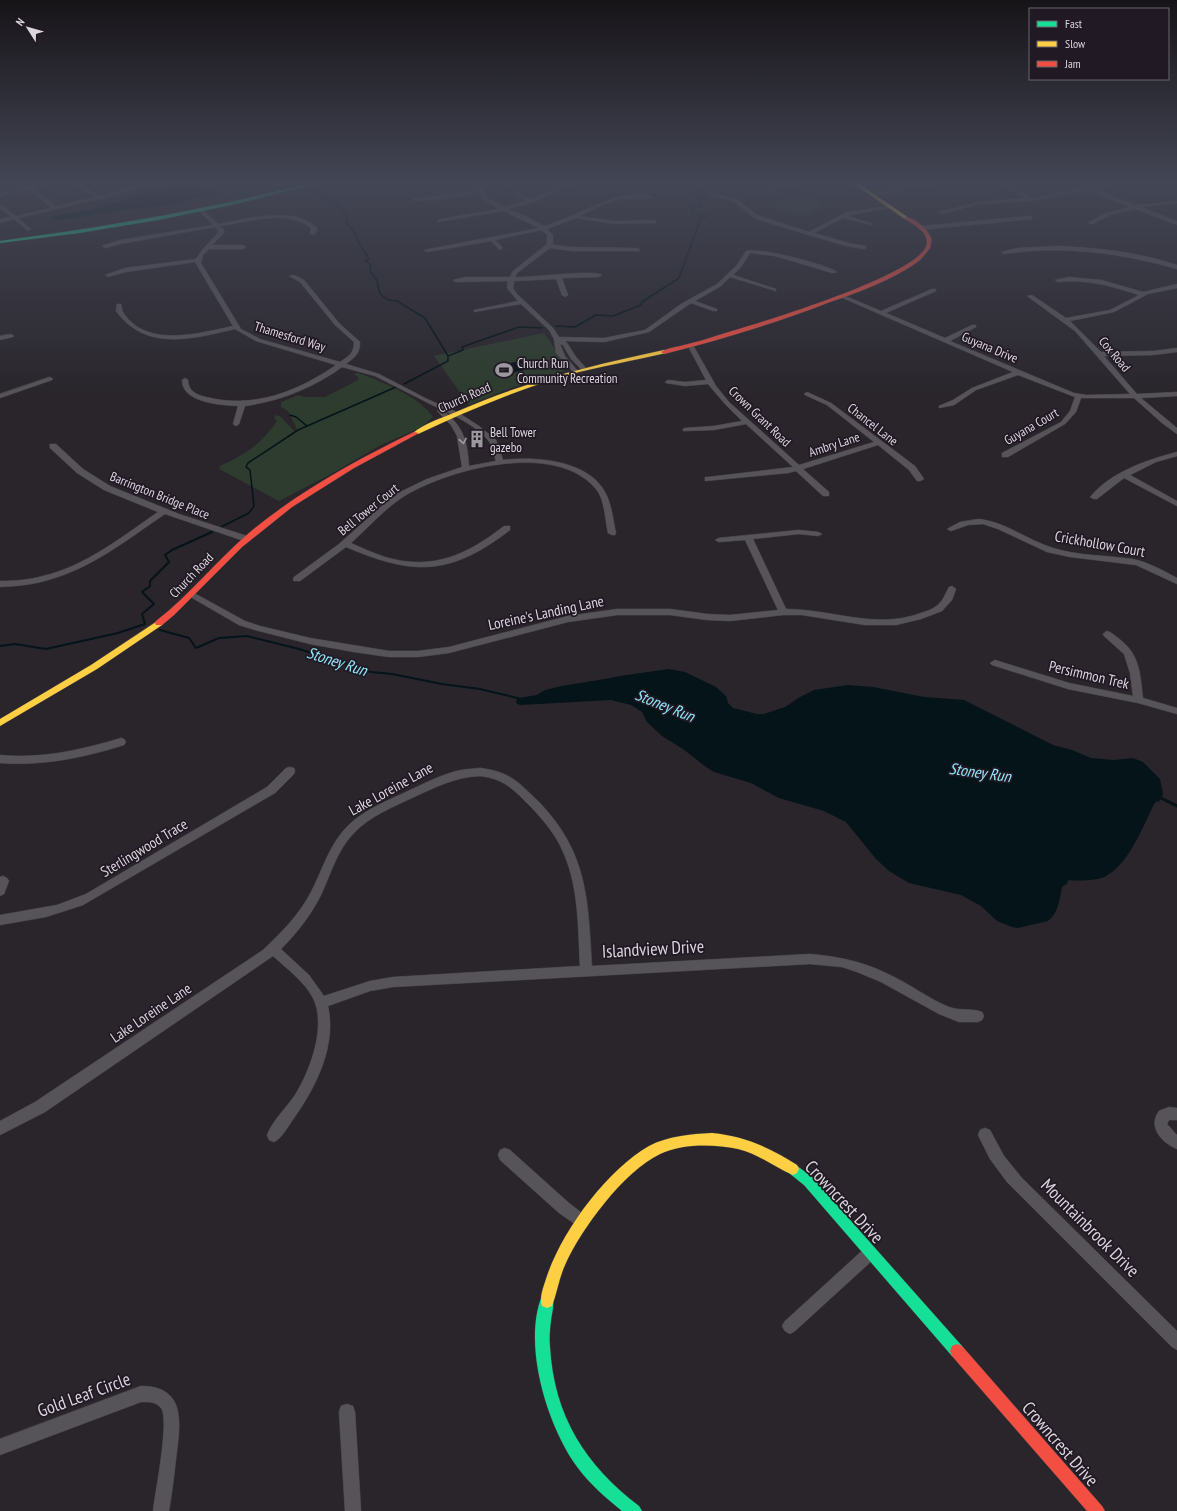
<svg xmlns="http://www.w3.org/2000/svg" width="1177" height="1511" viewBox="0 0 1177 1511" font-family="'PT Sans Narrow',sans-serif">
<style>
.green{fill:#2d3c2e}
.water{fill:#041419}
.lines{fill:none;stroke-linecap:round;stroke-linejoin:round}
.stream-far2{stroke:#041419;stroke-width:1.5}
.stream-far1{stroke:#041419;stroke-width:2}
.stream{stroke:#041419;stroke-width:3}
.street-casing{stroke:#464247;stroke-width:1}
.fast-casing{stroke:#464247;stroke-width:1}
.slow-casing{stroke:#464247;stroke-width:1}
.jam-casing{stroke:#464247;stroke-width:1}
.street{fill:#575459;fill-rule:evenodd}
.fast{fill:#16e098;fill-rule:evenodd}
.slow{fill:#ffcf43;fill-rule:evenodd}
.jam{fill:#f24e42;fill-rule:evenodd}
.oneway{stroke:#a09ba2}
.labels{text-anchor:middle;stroke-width:3.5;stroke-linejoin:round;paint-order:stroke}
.far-street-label{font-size:13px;fill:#dbd5dd;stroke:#211924}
.far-poi-label{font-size:13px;fill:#dbd5dd;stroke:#211924;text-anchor:start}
.street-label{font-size:15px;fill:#dbd5dd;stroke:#211924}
.water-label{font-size:16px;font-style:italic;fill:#91e7fa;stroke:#211924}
.near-street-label{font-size:18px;fill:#dbd5dd;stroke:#211924}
</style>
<rect width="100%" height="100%" fill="#29252b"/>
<path class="green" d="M797,196l27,8 -19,12 -39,-12 19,-3z
M544,333l24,35 -8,5 -49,15 -42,17 -35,-49z
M358,373c24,9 61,23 75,44l-11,10 -43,19 -46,27 -54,28 -60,-32 1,-3c27,-13 39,-20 57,-45l-3,-3 2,-3 4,1 15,16 2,-3 -9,-18 -7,-4v-5l17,-7 7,2h20l33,-17 1,-2 -5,-4z"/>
<path class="water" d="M182,184h17v4l20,5 -1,2 -23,3 -23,7 -49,5 -51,9 -17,1 -4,-3 46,-9 57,-18z
M524,360l2,3 -6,1 5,6 -19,4 -4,-3 8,-2 -4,-5z
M669,669l16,3 31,15 10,9 2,7 5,5 24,6h7l21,-7 15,-10 14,-7 34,-5 25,2 51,10 40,3 89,45 19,5 19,8 23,2 19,-2 10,4 17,17 3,15 -4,8 -2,-1 -3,3c-10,21 -26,61 -48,72 -10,5 -27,5 -38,4l-1,4 -5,3c-2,12 -4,26 -14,34l-30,7 -6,-1 -15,-6 -16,-15 -20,-11 -52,-12 -20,-12 -13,-12 -30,-37 -22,-11 -45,-13 -28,-15 -37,-11 -8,-5 -23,-18 -21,-13 -15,-14 -5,-10 -11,-7 -20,-5 -91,5 -4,-2 1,-4 2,-1 18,-3 8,-5 17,-4 49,-8 9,-2z"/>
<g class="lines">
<path class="stream-far2" d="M311,186l5,2 -2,1 5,3 -1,1 6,2 4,5 7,2 13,15 -2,5 11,14 -1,2 13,21 -4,2 6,4 -1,6 7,9 3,14 8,6 9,1 28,17 23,38v5l-44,23
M556,326l19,1 21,-12 17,1 28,-11 1,-3 37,-24 22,-60 6,-2 -13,-3 -3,-3 10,-6 -2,-4 1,-3 -8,-3 14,-7 -7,-3
M448,356l15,-6 -1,-3 57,-20 23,1
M290,415l6,2 11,9
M221,527l28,-14 5,-7 -4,-36 -4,-3 2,-4 50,-33 98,-43"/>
<path class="stream-far1" d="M160,630l29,8 7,10 23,-10 28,-2 52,13 72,23 21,2 50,10 38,5 41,10
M0,646l15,-2 31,5 72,-16 27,-9 -3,-10 12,-10 -12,-12 8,-6v-5l19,-19 -4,-7 7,-5 40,-18"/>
<path class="stream" d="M1159,797l18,9"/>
<g class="street-casing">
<path id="street" d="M23,184l7,2 16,-2 -14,4 24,18 38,-9 -18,-13h6l17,12 45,-12h9l-53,15 -82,19 12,10 1,1 -3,2 -14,-12 -14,4v-4l11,-2 -11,-9v-4l16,12 35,-8 -23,-19 -28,7v-2l25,-7z
M482,184h5l-3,9 5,6 15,8 23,-6 -11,-5 -1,-6h4l1,4 11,5 32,-14 10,-1 -39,18 -26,7 19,8 17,9c26,-6 84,-43 108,-29 -5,3 -22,1 -31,2 -14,3 -28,10 -41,17l34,5 40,-1 2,1v2l-42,1 -38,-6 -29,11 6,6v10l20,2 64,1 3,2 -1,1h-66l-23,-3 -33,25 -2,4c16,1 77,-8 87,-2l-3,2 -37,1 6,17 -3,2 -3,-2 -6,-16 -42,2 -1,7 4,6 36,34 6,9 45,1 41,-8 36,-26 36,-20 20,-19 9,-14c13,-4 80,13 91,21l-5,1 -57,-17 -25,-3 -9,14 -8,8 43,14v2l-46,-14 -9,9 -26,15 22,8v2h-4l-22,-8 -42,29 -45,10 -39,-1 2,2 9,14 11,12 -5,1 -11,-11 -8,-14 -3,-1 5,12 13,15 -3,2 -2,-1 -17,-19 -2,-14 -5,-9 -28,-26 -47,8v-2l44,-9 -11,-13 1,-7 -52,1 -3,-2 12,-3h45l3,-6 34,-27v-9l-5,-5 -47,10 8,8 -3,2 -9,-9 -64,11 -3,-2 115,-22 -36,-17 -65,11v-2l2,-1 59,-10 -13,-8 -7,-8c-13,2 -58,11 -67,6l68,-9z
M785,184h9l-29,8 -2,-1z
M918,184h11l-56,12 -2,-1z
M999,184c12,0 22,7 32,14 26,-2 50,-14 76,-14l-15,4 44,17 41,-4v2l-36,4 36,14v4l-42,-16 -25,6 -17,9h-4v-2l17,-9 24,-6 -43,-17 -56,11 -52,3 -37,10 -3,-2 40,-10 46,-4 -7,-5z
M709,193l28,6 20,16 52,17 38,-20 44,-6 2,1 -46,9 24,7v2l-28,-7 -29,15 35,10 17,3v2l-2,1 -18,-3 -81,-24 -12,-5 -20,-16 -24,-6z
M203,210l15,14c28,-5 76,-19 99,4l-1,5 -3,2 -3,-2 1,-5c-25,-19 -62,-6 -91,-2l4,4v3l-12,12h31l3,2 -3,2h-34l-6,6 -2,8 40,66 19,10 80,23c9,-6 14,-9 14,-20l-19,-17 -35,-43 -11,-6 5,-1 10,5 35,43 21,19c0,12 -5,15 -14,22l33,10 48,25 32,14 20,13 17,14 7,20c32,-4 87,0 103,34 6,12 7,26 10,39l-1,2h-3l-4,-2c-3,-13 -3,-33 -12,-44 -40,-48 -144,-21 -190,6 -21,13 -37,32 -55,48 11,5 22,10 34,14 47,14 82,-2 119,-31h6v4c-60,46 -96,46 -164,17l-46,34h-6l-1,-2 1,-2 45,-33 45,-40 14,-11 29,-14 35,-12 -5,-31 -6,-11 -14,-14 3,-2 -65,-33 -33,-9c-29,21 -62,34 -97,39l-6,18 -3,2 -3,-2 5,-18c-17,-1 -56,-3 -56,-26l3,-2 3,2c0,11 9,15 18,17 47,12 91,-5 130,-32l-80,-24 -21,-12c-43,10 -89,23 -119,-18l1,-7h4c1,3 1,6 2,8 23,37 77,21 110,14l-38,-64 -69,10 -18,5 -3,-2 20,-7 71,-9 6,-9 16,-17v-3l-3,-3 -95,17 -15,4 -3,-2 18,-6 93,-15 -13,-13zM444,411c13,5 39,20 46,32 3,5 4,13 6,18l-27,5c-2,-26 -5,-38 -25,-55z
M1030,216l2,1v2l-111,11 -3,-2 3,-2z
M1058,246c39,2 81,6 119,19v4c-56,-16 -115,-24 -173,-15l-3,-2 17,-4z
M1069,277l32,3 42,12 34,-8v4l-29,6 -34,18 -44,9 31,31 52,-1 24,-3v4l-24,3 -49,1 33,38 40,-2v4l-36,2 36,30v6l-15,-11 -28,-25h-53l-5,14 -11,12 -57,33h-6v-4l59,-31 9,-11 5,-14 -57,-22 -42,15 -22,15 -15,3v-2l14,-6 19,-12 41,-16 -175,-76 5,-1 38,16 51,-22h4v2l-50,22 59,25 27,-13h4v2l-26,14 124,52 12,2 44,-1 -55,-63 -48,-35 5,-1 34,23 44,-8 29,-15c-27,-9 -53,-16 -81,-13l-3,-2z
M11,334l3,2 -1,1 -13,3v-4z
M689,345h4l23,41 13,16 70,63 75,-23 -47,-37 -22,-10 -1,-1 3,-2 24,11 84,63 9,13 -4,2h-3l-8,-11 -31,-25 -75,24 26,23v4h-6l-27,-25 -8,2 -83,8v-4h3l85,-10 -47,-43 -32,6 -31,1v-2l2,-1 29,-2 28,-5 -17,-17 -17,-20 -23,2 -19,-3 -1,-1 3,-2 17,2 21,-2 -18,-34z
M50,377l3,2 -1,1 -52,18v-4z
M50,444h6l27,25 27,17 69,28 71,23 1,2 -1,2h-6l-79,-27c-37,25 -73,54 -117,66 -16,5 -32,6 -48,7v-6c15,0 29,-1 43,-5 43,-10 80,-40 115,-64l-54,-22 -27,-17 -27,-25z
M1177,452v4l-21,6 -26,13 47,26v5l-53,-28 -27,21h-3l-4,-2c21,-25 56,-37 87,-45z
M979,519c27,3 48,21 74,29 25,8 52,7 79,11 16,3 30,11 45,19v6l-41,-19 -66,-8 -23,-5 -49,-23 -15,-5 -15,1 -17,6 -4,-2 13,-7z
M799,530l19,2 4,2 -4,2 -19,-2 -46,5 33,70c45,0 90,21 135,4 5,-2 10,-3 14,-6 8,-5 10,-13 14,-20l3,-1 4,3 -4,11 -10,11 -21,8 -25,6h-31l-63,-10h-19l-53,6 -23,-1 -37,-5h-53l-49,7 -119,31 -31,4h-29l-35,-5 -44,-8 -55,-14 -16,-5 -52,-30 1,-2h6l51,28 15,5 50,12 79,13h29l31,-4 119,-31 49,-7h53l37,5 23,1 48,-5 -33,-70 -26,2 -4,-2 4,-2z
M1107,631c4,1 7,4 11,7 22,16 22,35 25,60l34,10v6l-39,-11 -70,-14 -76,-24 -2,-2 5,-3 74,23 64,13 -3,-23 -6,-19 -20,-18 -1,-2z
M121,738l3,1 2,3 -2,3c-41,13 -81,21 -124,18v-8c42,4 81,-5 121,-17z
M290,767l4,1 1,3 -1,3 -19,19 -192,112 -37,12 -46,8v-10l57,-10 29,-11 181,-107 19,-19z
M480,768c31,4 38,14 59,34 49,51 49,98 53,164l218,-12c30,3 52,7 80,21 20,9 39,24 59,32 11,4 23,1 33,5l2,4 -2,4 -4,2h-19l-20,-8 -58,-32 -24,-10 -15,-5 -32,-3 -417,23 -23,4 -42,15c9,41 -13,83 -36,115 -5,7 -10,17 -18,21l-5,-2 -2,-5c6,-15 19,-27 28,-40 15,-24 32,-69 18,-97 -9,-17 -26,-29 -40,-42l-228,156 -45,23v-14l35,-19 228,-152c18,-17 36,-35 48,-58 10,-19 16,-40 29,-57 16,-22 42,-32 66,-43 15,-7 30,-15 47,-20 9,-3 18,-3 27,-4zM480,776c25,3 34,14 51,31 13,14 26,29 33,47 15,35 14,76 16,112l-187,11 -23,4 -46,15 -15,-21 -28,-26c16,-16 30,-34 40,-54 10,-21 16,-45 33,-62 16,-17 39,-26 60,-36 22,-10 41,-20 66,-21z
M3,876l4,2 2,3 -5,13 -4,2v-19z
M1169,1107l8,1v12h-8l-2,4 10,11v14c-15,-6 -30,-22 -18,-38z
M985,1128l5,2 14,26 18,22 155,153v19l-5,-3 -165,-165 -17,-23 -12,-24 2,-5z
M505,1148l5,2 59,53 18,14 2,5 -2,5 -5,2 -23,-16 -59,-53 -2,-5 2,-5z
M870,1246l5,2 2,5 -2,5 -80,73 -5,3 -5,-3 -3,-5 3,-5 80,-73z
M141,1386c47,0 39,40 35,73 -2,17 -4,35 -7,52h-16c2,-18 17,-92 8,-103 -6,-7 -12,-6 -20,-6l-141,53v-16z
M347,1404l6,2 2,6 6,99h-16l-6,-99 2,-6z"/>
</g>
<g class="fast-casing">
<path id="fast" d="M306,184h9l-79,20 -78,16 -79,13 -79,10v-2c103,-14 205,-31 306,-57z
M793,1163l19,14 150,169 2,5 -2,5 -5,2 -5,-2 -148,-171 -15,-12 -2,-4 2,-4z
M547,1294l5,2c3,8 0,16 -1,24 -1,9 -2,18 -1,27 4,69 35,118 89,159l3,5h-20c-16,-13 -32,-27 -44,-43 -30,-40 -56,-123 -36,-172z"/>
</g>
<g class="slow-casing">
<path id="slow" d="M854,184h5l50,34 -4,1z
M664,350l3,2 -1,1c-33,8 -66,13 -98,22 -52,15 -101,36 -150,59l-5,-1c10,-9 31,-16 43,-21 70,-31 134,-46 208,-62z
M159,620l4,3 -1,2 -65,44 -97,57v-7l91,-54z
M712,1133c32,3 59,15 85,32l2,4 -2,4 -4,2c-19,-8 -34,-21 -55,-26 -23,-5 -56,-6 -78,5 -36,17 -79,75 -95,111 -6,13 -8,28 -13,41l-5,2 -5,-2c-3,-8 1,-18 4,-27 15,-47 60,-108 103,-133 19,-10 42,-12 63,-13z"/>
</g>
<g class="jam-casing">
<path id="jam" d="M905,217c9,0 23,12 26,21 1,3 0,7 -1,10 -4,5 -9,12 -14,15 -26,18 -57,29 -86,39 -54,21 -110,38 -166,52l-3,-2c6,-4 16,-5 23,-7 12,-3 24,-6 35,-10 31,-9 207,-61 208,-92 0,-12 -13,-18 -22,-24z
M414,432l5,1 -65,35 -62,39 -50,40 -68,68 -12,10h-6l-1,-2 1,-2c34,-26 60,-60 93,-88 49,-41 107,-73 165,-101z
M957,1344l5,2 140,160 3,5h-18l-135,-155 -2,-5 2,-5z"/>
</g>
<use href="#street" class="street"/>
<use href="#fast" class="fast"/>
<use href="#slow" class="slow"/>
<use href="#jam" class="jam"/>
</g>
<defs><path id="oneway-chevron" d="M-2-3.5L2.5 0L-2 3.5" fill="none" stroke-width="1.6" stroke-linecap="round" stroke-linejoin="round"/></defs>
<use class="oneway" href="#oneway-chevron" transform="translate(463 441) rotate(79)"/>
<linearGradient id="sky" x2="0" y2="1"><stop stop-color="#171418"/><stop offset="0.46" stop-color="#434655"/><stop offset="1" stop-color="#434655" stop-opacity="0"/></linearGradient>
<rect width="1177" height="396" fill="url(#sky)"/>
<defs>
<g id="stadium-bare" transform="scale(1.38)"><path d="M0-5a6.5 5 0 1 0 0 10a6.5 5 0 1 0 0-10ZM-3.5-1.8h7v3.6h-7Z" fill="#9d979f" stroke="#211924" stroke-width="2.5" paint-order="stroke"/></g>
<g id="building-bare" transform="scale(1.38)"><path d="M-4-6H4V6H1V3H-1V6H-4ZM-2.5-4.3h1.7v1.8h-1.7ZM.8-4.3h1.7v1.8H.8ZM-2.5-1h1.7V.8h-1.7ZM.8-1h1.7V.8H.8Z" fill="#9d979f" stroke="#211924" stroke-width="2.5" paint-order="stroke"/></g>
</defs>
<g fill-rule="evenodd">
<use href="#stadium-bare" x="504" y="370"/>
<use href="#building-bare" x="477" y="439"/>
</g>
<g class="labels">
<g class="far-street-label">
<text transform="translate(290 336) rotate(17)" y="5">Thamesford Way</text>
<text transform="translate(990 347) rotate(23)" y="5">Guyana Drive</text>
<text transform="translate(1115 354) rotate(50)" y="5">Cox Road</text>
<text transform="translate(464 397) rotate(-24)" y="5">Church Road</text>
<text transform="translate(760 416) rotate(44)" y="5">Crown Grant Road</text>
<text transform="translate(873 424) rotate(38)" y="5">Chancel Lane</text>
<text transform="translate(1031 426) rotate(-30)" y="5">Guyana Court</text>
<text transform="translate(834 444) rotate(-18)" y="5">Ambry Lane</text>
<text transform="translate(160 495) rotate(22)" y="5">Barrington Bridge Place</text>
<text transform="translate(368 509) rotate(-39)" y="5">Bell Tower Court</text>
<text transform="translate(191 575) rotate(-46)" y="5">Church Road</text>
</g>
<g class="far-poi-label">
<text x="517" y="368">Church Run<tspan x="517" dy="15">Community Recreation</tspan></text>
<text x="490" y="437">Bell Tower<tspan x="490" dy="15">gazebo</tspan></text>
</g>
<g class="street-label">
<text transform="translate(1100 544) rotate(10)" y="5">Crickhollow Court</text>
<text transform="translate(546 613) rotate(-12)" y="5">Loreine's Landing Lane</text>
<text transform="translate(1089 675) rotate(13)" y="5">Persimmon Trek</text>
<text transform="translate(391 789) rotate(-29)" y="5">Lake Loreine Lane</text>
<text transform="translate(144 848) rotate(-31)" y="5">Sterlingwood Trace</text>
<text transform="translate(151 1013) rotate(-34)" y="5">Lake Loreine Lane</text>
</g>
<g class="water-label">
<text transform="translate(337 661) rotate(18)" y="6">Stoney Run</text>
<text transform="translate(665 705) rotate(22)" y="6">Stoney Run</text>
<text transform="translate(980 772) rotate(8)" y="6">Stoney Run</text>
</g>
<g class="near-street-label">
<text transform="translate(653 949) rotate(-3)" y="6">Islandview Drive</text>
<text transform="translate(844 1202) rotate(47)" y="6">Crowncrest Drive</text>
<text transform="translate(1090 1228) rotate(45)" y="6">Mountainbrook Drive</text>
<text transform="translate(84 1395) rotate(-20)" y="6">Gold Leaf Circle</text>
<text transform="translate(1060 1444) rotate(49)" y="6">Crowncrest Drive</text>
</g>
</g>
<rect x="1029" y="8" width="140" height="72" fill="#211924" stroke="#6b646e"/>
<rect x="1037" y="21" width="20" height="6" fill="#16e098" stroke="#6b646e"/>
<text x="1065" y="28" font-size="12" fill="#dbd5dd">Fast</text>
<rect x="1037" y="41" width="20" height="6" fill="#ffcf43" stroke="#6b646e"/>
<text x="1065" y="48" font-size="12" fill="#dbd5dd">Slow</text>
<rect x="1037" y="61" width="20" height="6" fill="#f24e42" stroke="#6b646e"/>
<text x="1065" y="68" font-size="12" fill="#dbd5dd">Jam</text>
<g transform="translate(28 28) rotate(307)" stroke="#211924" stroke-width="3" paint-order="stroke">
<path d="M0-3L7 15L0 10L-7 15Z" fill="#dbd5dd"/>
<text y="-6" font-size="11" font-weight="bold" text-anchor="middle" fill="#dbd5dd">N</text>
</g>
</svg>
